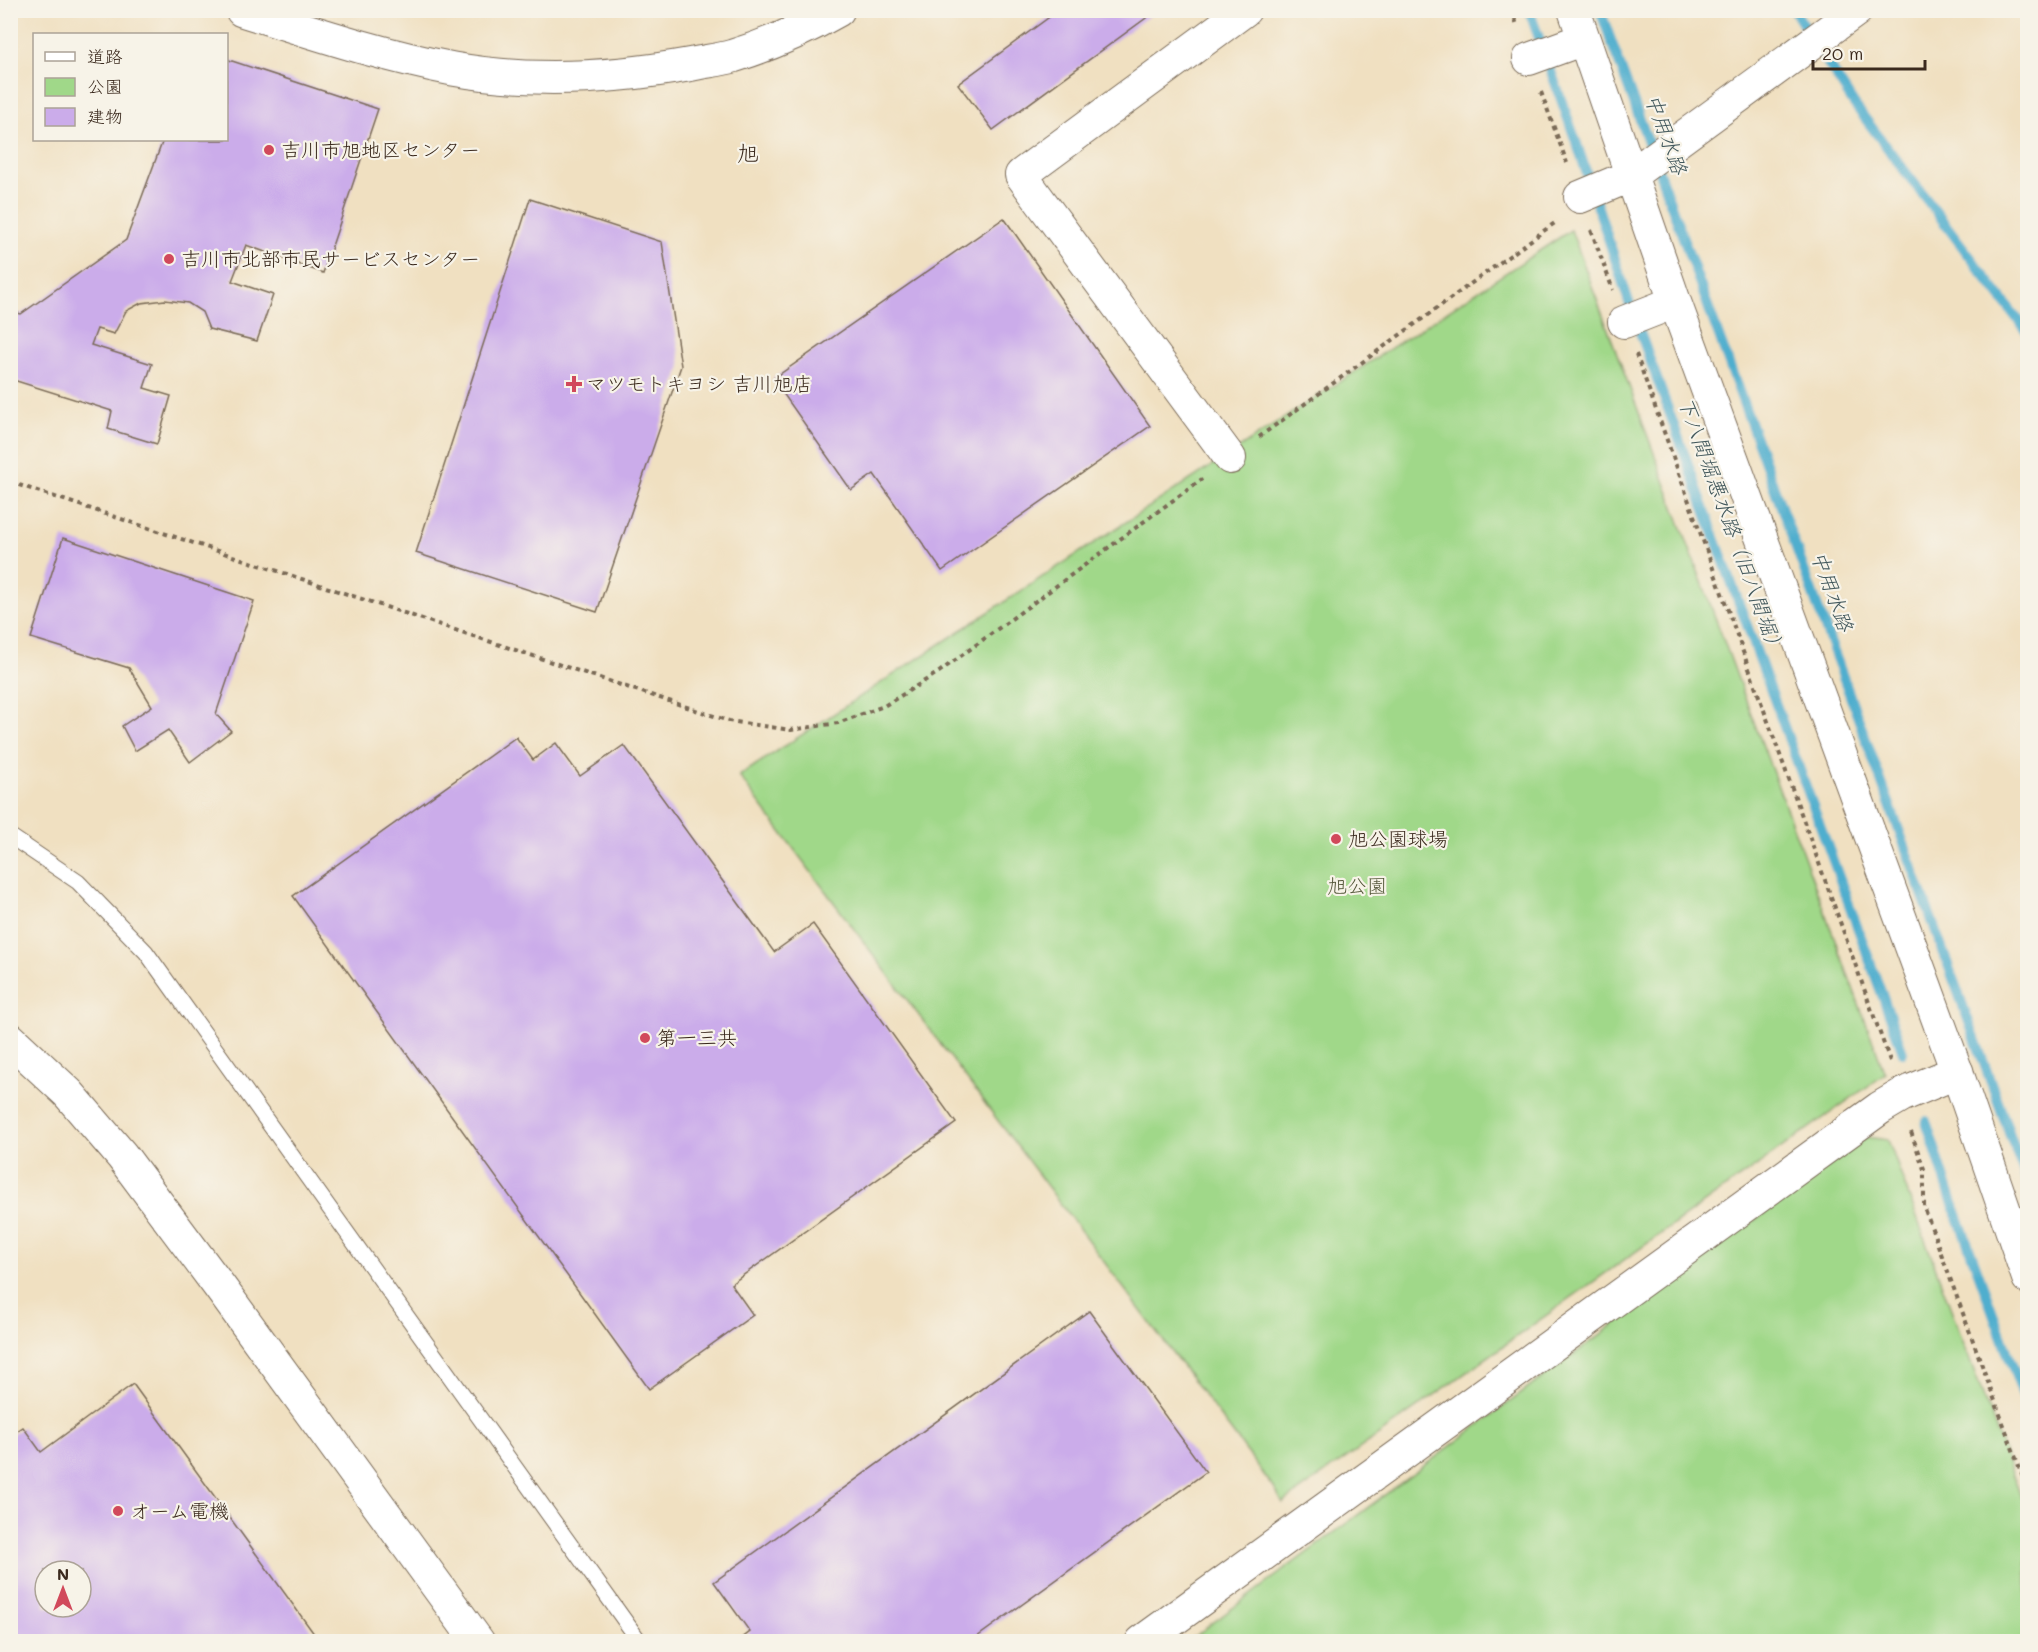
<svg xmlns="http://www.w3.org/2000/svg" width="2038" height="1652" viewBox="0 0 2038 1652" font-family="Mali,'Klee One',sans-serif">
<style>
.green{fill:#a0d889;stroke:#6e8154;stroke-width:1.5}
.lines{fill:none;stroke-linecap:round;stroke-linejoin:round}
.stream{stroke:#50aece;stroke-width:10}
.building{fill:#cbacea;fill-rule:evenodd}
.lane-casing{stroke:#7a6a57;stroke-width:17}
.street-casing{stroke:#7a6a57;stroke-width:34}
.secondary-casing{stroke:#7a6a57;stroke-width:35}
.path{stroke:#7a6a57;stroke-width:4;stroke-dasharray:4.5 4.5;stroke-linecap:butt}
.lane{stroke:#fff;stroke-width:15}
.street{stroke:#fff;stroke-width:32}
.secondary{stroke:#fff;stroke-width:33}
.poi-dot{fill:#d1495b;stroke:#f7f3e8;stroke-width:2}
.labels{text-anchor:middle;stroke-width:4.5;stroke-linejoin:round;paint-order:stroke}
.poi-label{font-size:20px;fill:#3b2a1e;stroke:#f7f3e8;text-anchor:start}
.park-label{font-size:20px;fill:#545639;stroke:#f7f3e8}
.water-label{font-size:21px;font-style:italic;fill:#42585c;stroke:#f7f3e8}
.quarter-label{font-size:22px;fill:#3b2a1e;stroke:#f7f3e8}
</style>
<rect width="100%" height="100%" fill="#f7f3e8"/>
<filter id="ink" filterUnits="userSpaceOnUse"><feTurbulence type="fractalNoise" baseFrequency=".0167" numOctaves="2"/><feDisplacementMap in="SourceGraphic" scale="12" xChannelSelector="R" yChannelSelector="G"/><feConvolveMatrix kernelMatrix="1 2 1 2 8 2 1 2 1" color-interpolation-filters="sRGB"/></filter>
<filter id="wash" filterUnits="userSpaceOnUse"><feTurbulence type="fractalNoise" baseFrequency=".008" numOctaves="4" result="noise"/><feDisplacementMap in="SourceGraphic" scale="24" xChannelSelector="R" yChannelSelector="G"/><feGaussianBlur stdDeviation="1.35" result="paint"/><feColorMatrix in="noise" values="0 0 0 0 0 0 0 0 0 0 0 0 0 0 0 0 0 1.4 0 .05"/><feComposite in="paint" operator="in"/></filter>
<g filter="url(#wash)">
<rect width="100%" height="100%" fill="#f0e0c1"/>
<path class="green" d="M1571,230l314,844 -602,429 -9,-15 -535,-712z
M1866,1137l22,3 139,373v128l-840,1z"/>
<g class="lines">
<path class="stream" d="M1529,10l48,134 53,161 273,747
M1600,10l428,1174
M1794,10l60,94 174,229
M1926,1121l24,74 78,214"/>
</g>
<g id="blocks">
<path class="building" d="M1059,10h98l-164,120 -35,-46z
M226,59l152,50 -55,164 -77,-28 -14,36 41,14 -16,46 -48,-12 -7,-17 -14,-9 -23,-3 -24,3 -15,8 -12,23 -17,-5 -6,16 61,19 -8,24 27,8 -14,48 -49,-15 4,-18 -102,-32v-68l11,3 105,-74 37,-100h63z
M530,199l132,43 19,124 -84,246 -181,-59z
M1004,218l146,208 -208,145 -68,-97 -23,16 -78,-111z
M63,538l191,63 -38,113 15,17 -41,31 -22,-32 -33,21 -13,-25 30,-20 -23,-38 -98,-30z
M516,737l17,23 23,-17 24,33 44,-31 150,207 39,-28 143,199 -225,161 22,31 -104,74 -356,-493z
M1089,1311l117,161 -236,170h-233l13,-10 -36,-50z
M133,1384l187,258h-310v-206l13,-9 18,25zM45,1571h36v36h-36z"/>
</g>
</g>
<g filter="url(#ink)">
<use href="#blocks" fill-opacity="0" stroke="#7a6a57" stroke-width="1.5"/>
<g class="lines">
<g class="lane-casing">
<path id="lane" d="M10,836l68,46 68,70 494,690"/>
</g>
<g class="street-casing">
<path id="street" d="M1574,10l101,292 282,770 71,206
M1529,59l55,-20
M1580,197l50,-21 227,-166
M1624,322l51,-20
M1230,458l-209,-283 224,-165"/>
</g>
<g class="secondary-casing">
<path id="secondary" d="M242,10c70,22 139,45 211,59 78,14 163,9 240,-5 13,-3 28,-4 40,-8 36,-11 72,-27 105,-46
M10,1039l58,54 54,63 97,130 259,356
M1142,1642l738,-534 22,-13 55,-23"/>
</g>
<path class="path" d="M1512,10l5,15
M1541,92l26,71
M1591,230l22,60
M1636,354l254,707
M1259,437l297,-215
M10,482l719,239 62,9 47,-7 46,-17 55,-34 263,-193
M1911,1132l13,37v38l104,284"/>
<use href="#lane" class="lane"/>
<use href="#street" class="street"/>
<use href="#secondary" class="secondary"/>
</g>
</g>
<g class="poi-dot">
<circle cx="269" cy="150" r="6"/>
<circle cx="169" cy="259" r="6"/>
<path d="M571 375h6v6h6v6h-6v6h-6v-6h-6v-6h6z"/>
<circle cx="1336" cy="839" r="6"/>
<circle cx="645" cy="1038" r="6"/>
<circle cx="118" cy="1511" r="6"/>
</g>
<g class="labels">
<g class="poi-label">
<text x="281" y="157">吉川市旭地区センター</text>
<text x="181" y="266">吉川市北部市民サービスセンター</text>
<text x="586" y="391">マツモトキヨシ 吉川旭店</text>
<text x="1348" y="846">旭公園球場</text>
<text x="657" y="1045">第一三共</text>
<text x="130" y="1518">オーム電機</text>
</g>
<g class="park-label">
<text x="1357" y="893">旭公園</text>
</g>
<g class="water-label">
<text transform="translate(1666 134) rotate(70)" y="7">中用水路</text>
<text transform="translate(1731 526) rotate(70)" y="7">下八間堀悪水路（旧八間堀）</text>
<text transform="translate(1832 591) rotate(70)" y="7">中用水路</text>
</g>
<g class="quarter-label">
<text x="748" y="161">旭</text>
</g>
</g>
<rect width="2038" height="1652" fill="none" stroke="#f7f3e8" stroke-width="36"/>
<rect x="33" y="33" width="195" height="108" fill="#f7f3e8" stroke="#aca397" stroke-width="1.5"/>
<rect x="45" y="52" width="30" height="9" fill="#ffffff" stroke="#aca397" stroke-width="1.5"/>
<text x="87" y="63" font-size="18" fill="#3b2a1e">道路</text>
<rect x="45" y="78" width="30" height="18" fill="#a0d889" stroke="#aca397" stroke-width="1.5"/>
<text x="87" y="93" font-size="18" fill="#3b2a1e">公園</text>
<rect x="45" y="108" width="30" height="18" fill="#cbacea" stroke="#aca397" stroke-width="1.5"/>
<text x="87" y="123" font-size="18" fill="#3b2a1e">建物</text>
<g transform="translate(63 1589)"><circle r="28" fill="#f7f3e8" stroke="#aca397" stroke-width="1.5"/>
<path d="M0-4.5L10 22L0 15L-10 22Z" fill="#d1495b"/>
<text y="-9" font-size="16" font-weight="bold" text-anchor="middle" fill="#3b2a1e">N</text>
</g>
<path d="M1813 60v9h112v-9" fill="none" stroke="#3b2a1e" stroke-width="3"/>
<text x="1822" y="60" font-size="18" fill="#3b2a1e" stroke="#f7f3e8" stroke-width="4.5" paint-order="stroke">20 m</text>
</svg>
